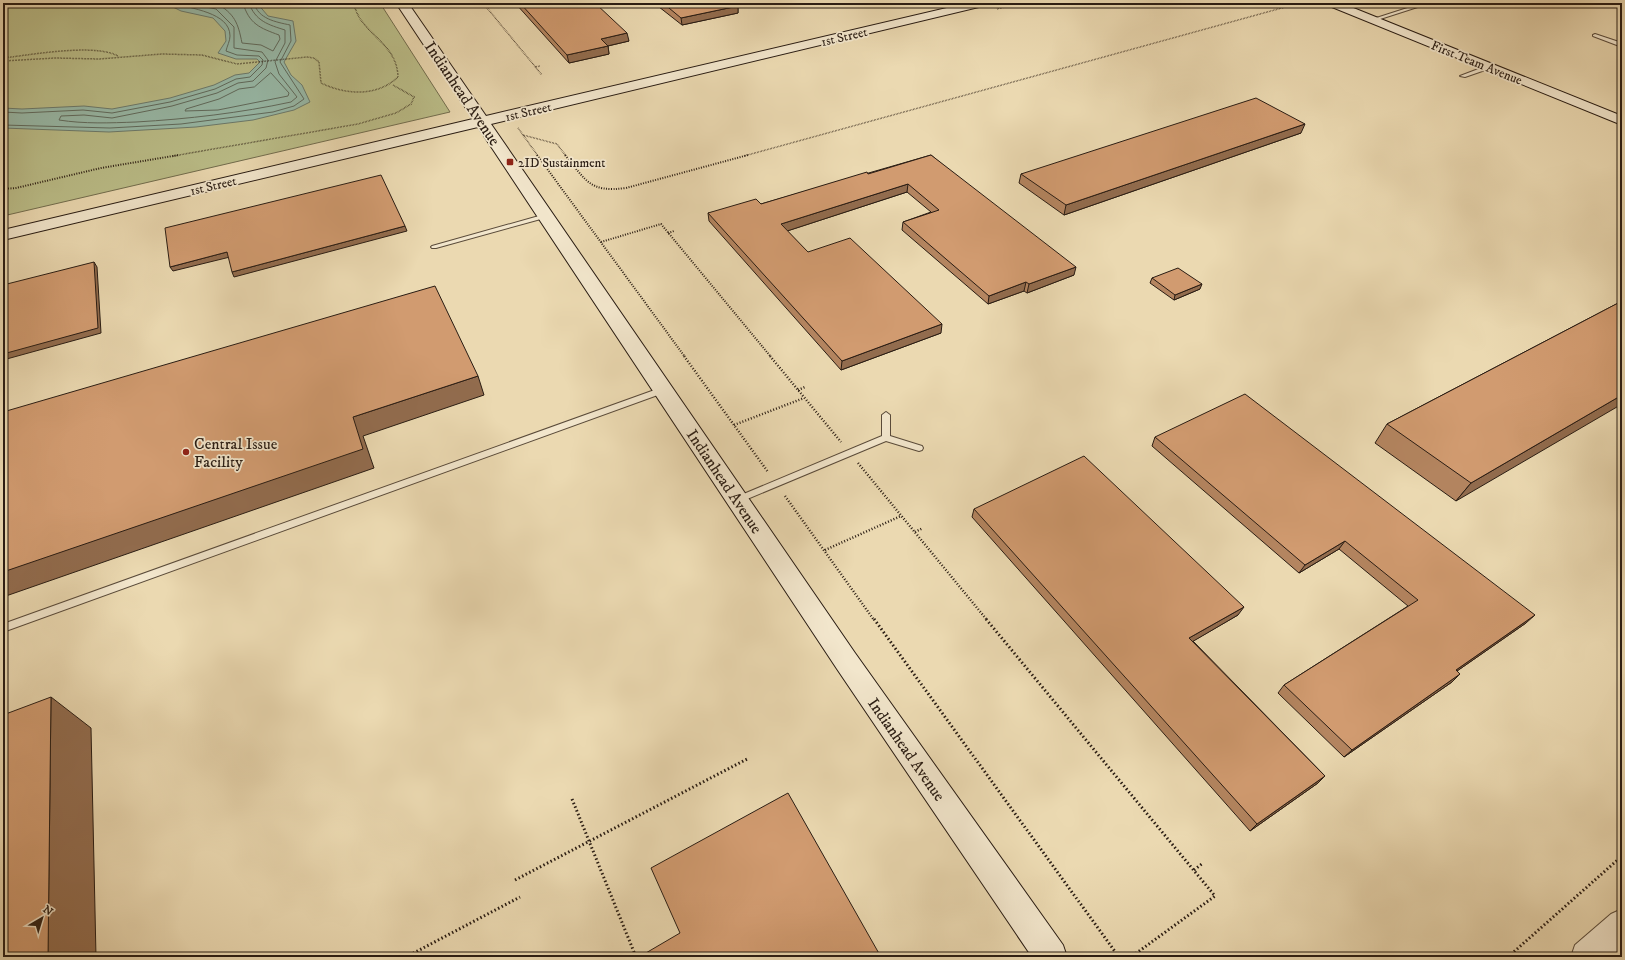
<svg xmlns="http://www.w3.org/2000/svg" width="1625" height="960" viewBox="0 0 1625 960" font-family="'IM FELL DW Pica',serif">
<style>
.green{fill:#bbbe89;stroke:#726d4e}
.water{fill:#98baa9;stroke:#6c7b6d}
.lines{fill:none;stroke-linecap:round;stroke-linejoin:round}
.shore{stroke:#606b5e;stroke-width:1}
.service-casing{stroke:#5a4b3a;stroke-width:2}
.tertiary-casing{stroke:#5a4b3a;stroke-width:2}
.secondary-casing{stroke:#291c13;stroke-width:2}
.path-far3{stroke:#291c13;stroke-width:1.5;stroke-dasharray:0.5 1;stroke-linecap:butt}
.path-far2{stroke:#291c13;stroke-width:2;stroke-dasharray:1 1.5;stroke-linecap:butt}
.path-far1{stroke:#291c13;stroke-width:2.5;stroke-dasharray:1 2;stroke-linecap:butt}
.path{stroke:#291c13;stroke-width:3;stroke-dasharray:1.5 2.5;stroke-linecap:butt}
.service{fill:#f2e6cc;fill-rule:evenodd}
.tertiary{fill:#f2e6cc;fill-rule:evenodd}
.secondary{fill:#f2e6cc;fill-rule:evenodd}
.wall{fill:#b48560;stroke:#291c13}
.shaded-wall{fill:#926c4e;stroke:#291c13}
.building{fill:#d19b70;stroke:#291c13}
.poi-dot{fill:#8f2418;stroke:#f2e6cc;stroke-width:1.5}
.labels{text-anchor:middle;stroke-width:3.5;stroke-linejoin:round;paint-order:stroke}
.far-street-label{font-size:13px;fill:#291c13;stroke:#f2e6cc}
.far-poi-label{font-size:13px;fill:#291c13;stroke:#f2e6cc;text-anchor:start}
.street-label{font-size:16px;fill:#291c13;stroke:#f2e6cc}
.poi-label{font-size:16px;fill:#291c13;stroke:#f2e6cc;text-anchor:start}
</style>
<rect width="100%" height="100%" fill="#ebd9b1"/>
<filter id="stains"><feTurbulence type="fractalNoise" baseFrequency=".005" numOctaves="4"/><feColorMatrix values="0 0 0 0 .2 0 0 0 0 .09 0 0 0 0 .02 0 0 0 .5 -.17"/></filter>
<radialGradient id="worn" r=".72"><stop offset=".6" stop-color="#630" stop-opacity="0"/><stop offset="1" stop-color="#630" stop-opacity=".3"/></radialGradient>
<path class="green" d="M3,3h377l70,109 -447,104z"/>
<path class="water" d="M165,3h92l11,13 25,5 3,20 -12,21 7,13 11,10 8,17 -16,8 -41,10 -57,7 -87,5 -106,-4v-20l19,1 62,-3 28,3 58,-11 44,-13 21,-10 14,-2 11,-11 -3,-3h-21l-18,-6 8,-12 -1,-10 -12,-13 -32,-7z"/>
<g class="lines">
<path class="shore" d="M187,3l29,6 18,18v21l28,4 6,8 -2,8 -13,13 -15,2 -21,10 -45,13 -60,12 -28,-3 -23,1 -2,4c25,4 51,3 77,2 52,-3 104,-9 155,-20l6,-5 -18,-23 -4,-12 10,-19v-13c-16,-5 -30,-9 -36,-27
M216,3c19,11 22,20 26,40l19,2 12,6 7,-12 -1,-4c-19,-7 -30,-11 -36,-32
M271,73l18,20 -1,3 -70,14 -33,1 1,-2 33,-10 20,-10 15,-2z
M3,112l19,1 61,-3 29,3 58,-11 45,-13 21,-10 14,-2 12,-12 1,-5 -4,-4 -22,-1 -11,-4c1,-5 4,-10 4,-15 0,-24 -40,-27 -56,-33
M3,125l107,3 71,-4 92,-12 21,-6 10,-7 -24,-37 11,-21 -1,-16c-14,-3 -32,-6 -36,-22"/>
<g class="service-casing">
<path id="service" d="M414,3h10l-20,4 -2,-1z
M1423,3h7l-56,18 -4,-1z
M1595,34l27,9v4l-29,-11v-1z
M1489,65l3,2 -1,1 -26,9 -5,-1z
M546,214l3,2 -1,1 -112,31h-4l-1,-1 1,-1z
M663,387l3,1 1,2 -1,2 -663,240v-8z
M886,412l4,3v21l32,10 1,2 -1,2 -3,1 -33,-10 -146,61h-6l-2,-2 2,-2 148,-62v-21z"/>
</g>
<g class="tertiary-casing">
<path id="tertiary" d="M1622,909v38l-11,10h-40l4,-12 36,-31z"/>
</g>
<g class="secondary-casing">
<path id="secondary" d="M396,3h12l78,113 482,-113h21l-6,3 -492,118 364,529 208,292 4,12h-35l-195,-288 -359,-542 -475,113v-10l470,-111z
M1325,3h16l281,113v9l-295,-120z"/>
</g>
<path class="path-far3" d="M483,3l59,72
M1307,3l8,3
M997,9l23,-6
M3,58c28,-3 91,-15 115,-2
M3,61l52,-3 44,1 63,-5 40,1 35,9 70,-7 7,1 5,4 2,21c25,12 56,14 77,-6 -1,-36 -39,-43 -44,-74
M535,67l5,-1
M518,128l20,28
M523,135l34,9 9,12
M173,156l185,-32 38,-11 15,-9 3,-7 -21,-12
M744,156l556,-153"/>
<path class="path-far2" d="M537,155l148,202
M565,155c21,25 24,38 61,33l122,-33
M3,189l13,-1 85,-20 78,-13
M668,233l6,-2
M601,242l60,-18 110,133"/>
<path class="path-far1" d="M684,356l84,116
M770,356l71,86
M798,390l7,-3
M734,425l70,-27
M858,463l129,157
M785,496l89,124
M915,532l8,-4
M825,550l76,-34"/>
<path class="path" d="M874,619l245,338
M986,619l229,277 -84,61
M572,799l64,158
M1194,870l9,-7
M515,880l234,-122
M406,957l114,-60
M1508,957l114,-101"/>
<use href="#service" class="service"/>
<use href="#tertiary" class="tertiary"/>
<use href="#secondary" class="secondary"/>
</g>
<path class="wall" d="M516,3h4l109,38 -21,5 1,8 -40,9 -53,-59z
M654,3h80l4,3v7l-56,12z
M1301,133l-237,82 -45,-32 2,-9z
M931,155l143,120 -47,18 -3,-2 -36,13 -86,-74 1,-8 28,-10 -24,-20 -120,39 21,21 133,81 -100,37 -132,-149 -1,-8 53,-9z
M1152,278l48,11 -26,11 -24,-17z
M1622,301l-166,200 -81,-58 12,-19z
M1155,437l371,186 -69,48 -5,11 -108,75 -66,-64 6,-8 124,-79 -69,-57 -40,24 -147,-127z
M974,509l264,106 -45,26 132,135 -7,7 -68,48 -278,-314z"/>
<path class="shaded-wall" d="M738,6v7l-56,12 -1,-7z
M627,33l2,8 -26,6 -2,-8z
M608,46l1,8 -40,9 -2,-8z
M1305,124l-4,9 -237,82 2,-10z
M908,184l-1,8 -126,41v-9z
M405,226l2,5 -173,46 -2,-5z
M227,252l3,5 -57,14 -3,-4z
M94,262l3,5 4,66 -98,27v-6z
M1076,267l-2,8 -47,18 2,-9z
M1026,282l-2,9 -36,13 1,-8z
M1202,284l-2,5 -26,11 1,-5z
M942,324l-1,9 -100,37 1,-9z
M478,376l6,19 -121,41 11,32 -371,129v-25l350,-155z
M1622,395v9l-166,97 15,-18z
M1345,541l-6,8 -40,24 6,-8z
M1244,607l-6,8 -53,31 4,-8z
M1535,615l-9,8 -79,55 9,-8z
M1460,674l-8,8 -108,75 8,-7z
M51,697l40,31 5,229h-48z
M1325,776l-7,7 -68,48 7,-7z"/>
<path class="building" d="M520,3h75l32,30 -26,6 7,7 -41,9z
M663,3h71l4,3 -57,12z
M1256,98l49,26 -239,81 -45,-31z
M931,155l145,112 -47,17 -3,-2 -37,14 -86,-74 36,-12 -31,-26 -127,40 27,28 42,-14 92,86 -100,37 -134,-148 48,-14 5,5 106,-32 1,2z
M381,175l24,51 -173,46 -5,-20 -57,15 -5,-39z
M94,262l4,66 -95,26v-69z
M1178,268l24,16 -27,11 -23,-17z
M435,286l43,90 -125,41 10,32 -360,123v-160z
M1622,301v94l-151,88 -84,-59z
M1245,394l290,221 -79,55 4,4 -108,76 -68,-65 134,-85 -73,-59 -40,24 -150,-128z
M1084,456l160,151 -55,31 136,138 -68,48 -283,-315z
M51,697l-3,260h-45v-242z
M788,793l93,164h-242l41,-24 -29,-65z"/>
<g class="poi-dot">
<rect x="506" y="158" width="8" height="8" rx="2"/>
<circle cx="186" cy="452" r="4"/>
</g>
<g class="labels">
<g class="far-street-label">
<text transform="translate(844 36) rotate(-13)" y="5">1st Street</text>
<text transform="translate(1477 62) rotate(22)" y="5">First Team Avenue</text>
<text transform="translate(528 111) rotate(-13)" y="5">1st Street</text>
<text transform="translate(213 185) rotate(-13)" y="5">1st Street</text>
</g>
<g class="far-poi-label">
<text x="518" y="167">2ID Sustainment</text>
</g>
<g class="street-label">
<text transform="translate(463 93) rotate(56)" y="6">Indianhead Avenue</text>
<text transform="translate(725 481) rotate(56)" y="6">Indianhead Avenue</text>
<text transform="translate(907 749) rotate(55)" y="6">Indianhead Avenue</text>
</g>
<g class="poi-label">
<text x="194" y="449">Central Issue<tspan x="194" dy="18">Facility</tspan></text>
</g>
</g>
<rect width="1625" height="960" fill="none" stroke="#ebd9b1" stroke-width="16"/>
<rect x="4" y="4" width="1617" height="952" fill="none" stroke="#291c13" stroke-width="2"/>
<rect x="8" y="8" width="1609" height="944" fill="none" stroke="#291c13"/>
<g transform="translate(42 918) rotate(38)" stroke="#f2e6cc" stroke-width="3" paint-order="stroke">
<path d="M0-3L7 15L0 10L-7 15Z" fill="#291c13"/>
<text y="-6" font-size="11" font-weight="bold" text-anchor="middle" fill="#291c13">N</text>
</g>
<rect width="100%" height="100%" filter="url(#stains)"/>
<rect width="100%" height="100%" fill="url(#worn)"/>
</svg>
